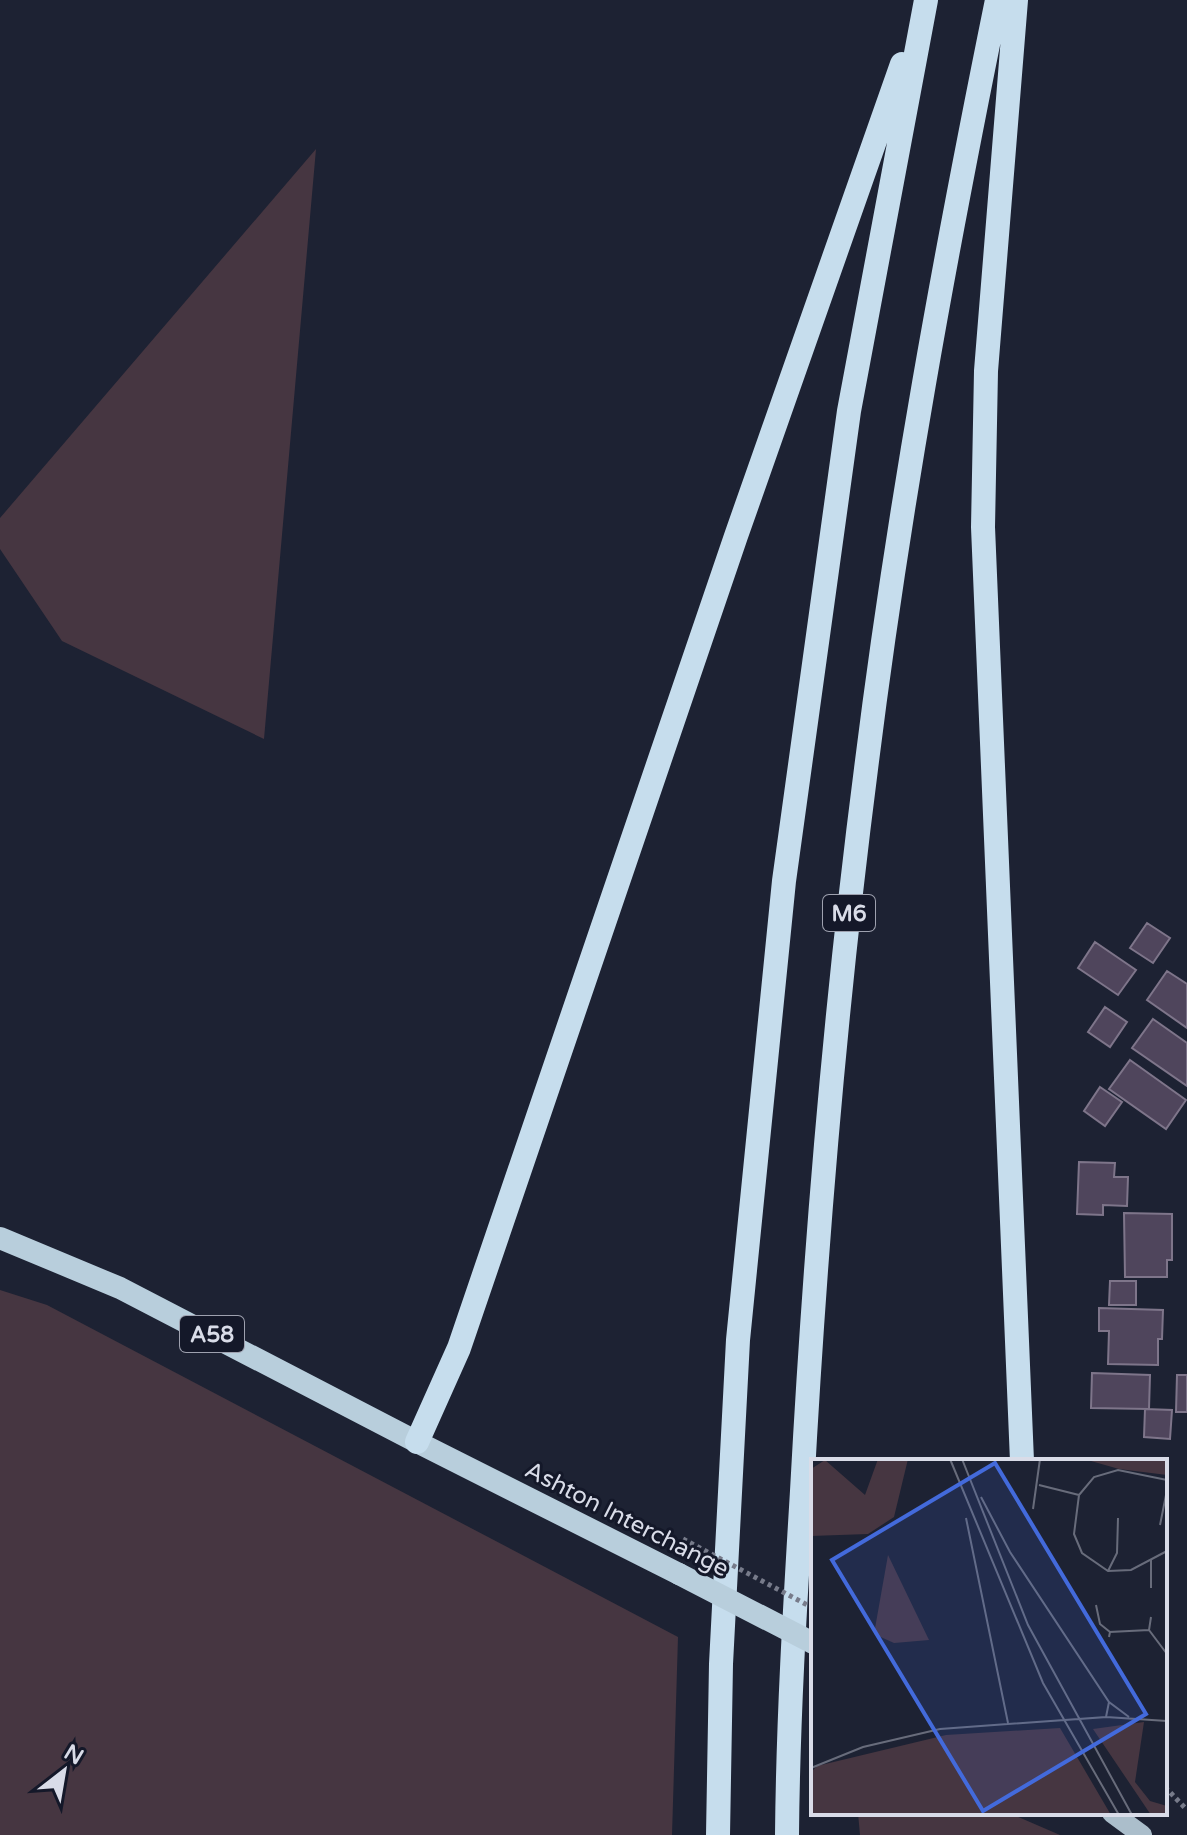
<svg xmlns="http://www.w3.org/2000/svg" width="1187" height="1835" viewBox="0 0 1187 1835" font-family="'Varela Round',sans-serif">
<style>
.green{fill:#463641}
.building{fill:#4f455c;stroke:#7e758a;stroke-width:2}
.lines{fill:none;stroke-linecap:round;stroke-linejoin:round}
.path{stroke:#777b8a;stroke-width:5;stroke-dasharray:4 4;stroke-linecap:butt}
.primary{stroke:#abbecb;stroke-width:20}
.trunk{stroke:#b8cedc;stroke-width:22}
.motorway{stroke:#c6dded;stroke-width:24}
.path-bridge{stroke:#777b8a;stroke-width:5;stroke-dasharray:4 4;stroke-linecap:butt}
.trunk-bridge{stroke:#b8cedc;stroke-width:22}
.labels{text-anchor:middle;stroke-width:6;stroke-linejoin:round;paint-order:stroke}
.shield{fill:#141829;stroke:#9ea1af;stroke-width:2}
.shield-label{font-size:22px;font-weight:bold;fill:#d9dce8}
.street-label{font-size:24px;fill:#d9dce8;stroke:#141829}
.inset-road{fill:none;stroke:#686c7b;stroke-width:2}
.view{fill:#436adb;fill-opacity:0.15;stroke:#436adb;stroke-width:4}
.inset-edge{fill:none;stroke:#d9dce8;stroke-width:4}
</style>
<rect width="100%" height="100%" fill="#1d2233"/>
<path class="green" d="M316,149l-52,590 -202,-98 -62,-92v-31z
M0,1290l47,15 631,332 -6,198h-672z
M858,1813h151l51,22h-200z"/>
<path class="building" d="M1147,923l23,15 -17,25 -23,-15z
M1095,942l41,28 -18,25 -40,-27z
M1167,971l20,13v44l-40,-28z
M1105,1007l22,15 -17,25 -22,-15z
M1153,1019l34,24v43l-55,-38z
M1130,1060l56,40 -20,29 -57,-40z
M1100,1087l22,15 -17,24 -21,-15z
M1079,1162l36,1 -1,14h14l-1,29 -24,-1v10l-26,-1z
M1124,1213l48,1v46h-5v17h-42z
M1110,1281h26v24h-27z
M1099,1308l64,2 -1,29h-4v26l-50,-1 1,-33h-10z
M1092,1373l58,2 -1,34 -58,-1z
M1177,1375h10v37h-11z
M1145,1409l27,1 -2,29 -26,-2z"/>
<g class="lines">
<path class="path" d="M1165,1787l22,23"/>
<path class="primary" d="M1112,1813l30,22"/>
<path class="trunk" d="M0,1238l120,50 297,154 262,132"/>
<path class="motorway" d="M1016,0l-30,371 -3,156 39,934
M417,1442l42,-94 277,-812 166,-472
M718,1835l3,-171 17,-324 46,-459 65,-470 77,-411
M787,1835c1,-115 8,-229 15,-344 13,-241 33,-482 64,-722 32,-258 79,-514 131,-769"/>
<path class="path-bridge" d="M683,1539l130,69"/>
<path class="trunk-bridge" d="M679,1574l134,69"/>
</g>
<g class="labels">
<g class="shield">
<rect x="823" y="895" width="52" height="36" rx="6"/>
<rect x="180" y="1316" width="64" height="36" rx="6"/>
</g>
<g class="shield-label">
<text x="849" y="921">M6</text>
<text x="212" y="1342">A58</text>
</g>
<g class="street-label">
<text transform="translate(627 1519) rotate(27)" y="8">Ashton Interchange</text>
</g>
</g>
<g transform="translate(811 1459)">
<rect width="356" height="356" fill="#1d2233"/>
<path d="M67,0h30l-14,58 -26,17 -57,2v-67l14,-9 40,35zM273,0h83v16l-48,-6zM77,96l41,85 -35,3 -20,-9zM333,263l-9,60 15,19 17,5v9h-16l-58,-86zM249,269l51,87h-300v-43l6,-6 129,-31z" fill="#463641"/>
<path class="inset-road" d="M139,0l93,224 76,132M151,0l66,166 104,190M356,21l-49,-10 -24,7 -15,18 -5,39 8,19 26,18 23,-1 36,-19M228,26l40,10M170,38l29,55 99,150 20,15M222,50l7,-50M155,59l42,205M349,66l7,-35M340,101v28M297,112l9,-18 1,-35M285,146l4,19 10,8M340,158l-2,13 18,24M298,178l1,-5 39,-2M295,258l61,4M356,274v33M0,309l52,-21 77,-18 166,-12 3,-15"/>
<path class="view" d="M184,4l151,251 -163,97 -151,-251z"/>
<rect width="356" height="356" class="inset-edge"/>
</g>
<g transform="translate(64 1771) rotate(31)" stroke="#141829" stroke-width="6" paint-order="stroke">
<path d="M0-6L14 30L0 20L-14 30Z" fill="#d9dce8"/>
<text y="-12" font-size="22" font-weight="bold" text-anchor="middle" fill="#d9dce8">N</text>
</g>
</svg>
